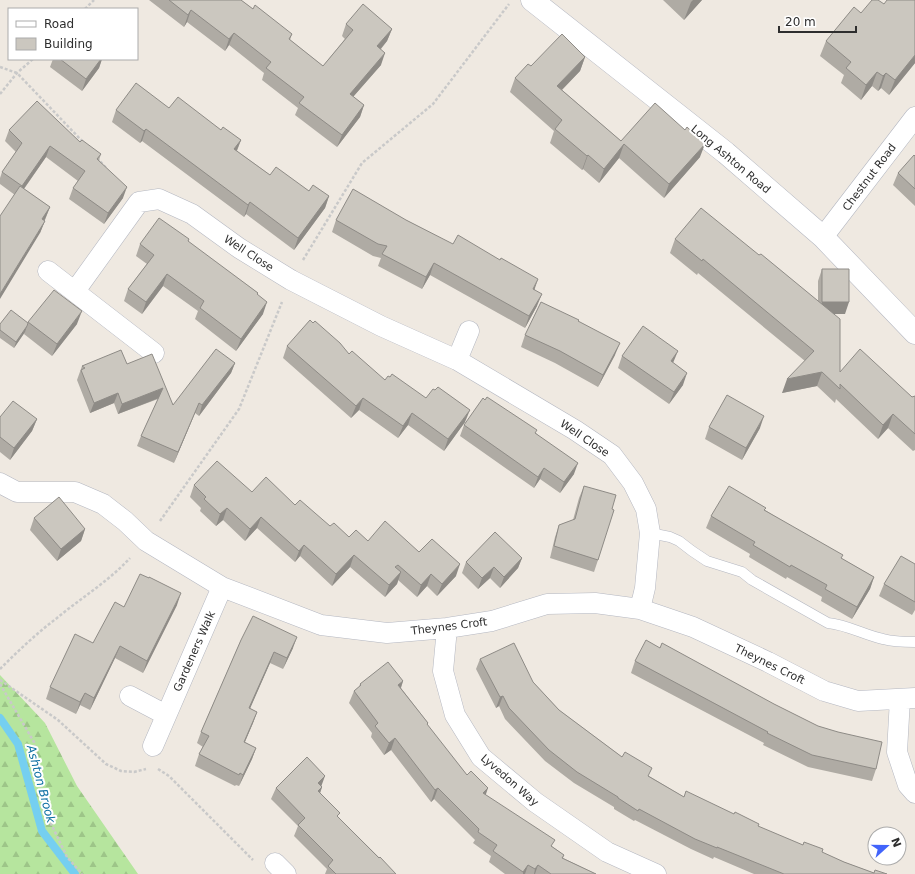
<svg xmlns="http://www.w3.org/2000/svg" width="915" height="874" viewBox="0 0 915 874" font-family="'DejaVu Sans',sans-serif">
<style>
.forest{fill:url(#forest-firs)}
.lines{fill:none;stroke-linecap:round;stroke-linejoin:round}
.stream{stroke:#75cff0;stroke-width:8}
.service-casing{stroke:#b4b7c1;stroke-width:11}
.minor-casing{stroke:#b4b7c1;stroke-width:21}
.tertiary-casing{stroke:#b4b7c1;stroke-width:23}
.path{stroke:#c9c9c9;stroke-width:2.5;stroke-dasharray:3 2;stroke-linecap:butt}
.service{stroke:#fff;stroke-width:10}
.minor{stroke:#fff;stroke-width:20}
.tertiary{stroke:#fff;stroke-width:22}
.wall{fill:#afaba4}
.shaded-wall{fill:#8e8b86}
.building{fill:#cbc7bf;stroke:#8e8b86}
.labels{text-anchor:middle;stroke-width:4;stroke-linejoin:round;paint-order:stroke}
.street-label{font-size:11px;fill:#2e2e2e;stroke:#fff}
.water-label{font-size:12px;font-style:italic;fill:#0d6fa3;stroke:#fff}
</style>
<defs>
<pattern id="forest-firs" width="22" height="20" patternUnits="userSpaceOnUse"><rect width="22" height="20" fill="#b6e59e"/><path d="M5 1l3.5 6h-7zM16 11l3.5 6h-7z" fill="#9dc588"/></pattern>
</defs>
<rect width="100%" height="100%" fill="#efe9e1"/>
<path class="forest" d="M0,675l45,48 32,63 61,88h-138z"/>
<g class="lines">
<path class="stream" d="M0,718l18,26 24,87 33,43"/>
<g class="service-casing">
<path id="service" d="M650,533l20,4 9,4 13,10 15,10 35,11 10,8 76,43c20,2 36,12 55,16 11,3 21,3 32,3"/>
</g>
<g class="minor-casing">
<path id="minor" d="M823,237l92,-120
M48,271l106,82
M75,291l64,-89 20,-3 33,15 47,34 52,32 90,46 76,34 118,70 37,25 21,28 13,26 4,24 -5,55 -5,21
M457,360l12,-29
M0,483l17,9h58l28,12 22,17 21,20 76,46 99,38 66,8 60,-5 45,-7 55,-17 48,-1 45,6 53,18 75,35 56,29 34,10 57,-3
M447,628l-4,43 12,44 26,42 54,45 72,50 49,22
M130,696l36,19
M900,699l-3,53 11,33 7,8
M153,746l69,-159
M275,863l11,11"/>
</g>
<g class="tertiary-casing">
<path id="tertiary" d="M532,0l194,153 97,84 92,96"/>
</g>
<path class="path" d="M85,9l9,-9
M0,67l17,6 66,69
M0,94l17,-21 16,-14
M97,158l10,11
M303,260l59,-97 71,-59 76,-100
M160,521l79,-112 43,-107
M0,669c18,-18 37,-36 57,-51 24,-20 52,-37 73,-60
M0,680l58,40 48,44 15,7 13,1 12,-3
M0,684l34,58 11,69 22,46 15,17
M158,769l11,7 84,84"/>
<use href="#service" class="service"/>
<use href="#minor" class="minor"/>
<use href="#tertiary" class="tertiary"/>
</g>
<path class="wall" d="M149,0h92l12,9 39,25 -2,6 33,26 22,-27 -3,-3 4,-12 46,5 -5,12 -6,8v16l-28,32 11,8 -4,12 -23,30 -42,-32 3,-7 -36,-28 2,-7 -35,-28 -4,6 -38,-29 -3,5z
M663,0h39l-18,20z
M826,41l89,22 -26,32 -8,-7 -3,3 -6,-5 -11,14 -20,-17 3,-8 -24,-19z
M585,57l-5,14 -18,19 59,51 79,16 -36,41 -45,-40 -20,25 -16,-14 -1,1 -32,-27 4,-12 -44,-39 5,-14 16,-12z
M53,59h49l-3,9 -17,23 -32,-24z
M169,108l52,22 20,10 -4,11 33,24 39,16 20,5 -4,12 -31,42 -48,-36 -2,3 -102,-76 -2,2 -28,-21 4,-12z
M9,130l71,12 21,12 -2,6 24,38 -19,26 -35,-25 4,-11 5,-7 -32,-24 -22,32 26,18 -10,26 -25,-38 -15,-11v-6l2,-6 14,-20 -11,-11z
M915,156v50l-22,-21 5,-12z
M336,220h70l129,69 2,17 -12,22 -95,-53 -8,14 -44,-23 3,-8 -8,-2 -41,-24z
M189,239l-1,3 70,51 -1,2 6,19 -27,37 -41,-32 3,-8 -35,-25 -21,28 -18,-13 4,-12 19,-25 -11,-8 4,-12z
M675,239l84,16 59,46v-20l4,-12 23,45h-11l6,58 72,25 3,-1v54l-2,1 -25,-23 -10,11 -42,-40 -1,4 -18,-17 -35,7 23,-32 -107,-88 -1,2 -27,-22z
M578,321l37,34 -17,32 -43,-24 -34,-16 4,-12z
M28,323l49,1 -25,32 -28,-22 1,-2 -11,16 -14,-10v-14z
M287,346l62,8 36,26 41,18 39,24 -21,29 -36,-26 -10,13 -39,-28 -8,8 -68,-60z
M622,356l51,7 10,22 -14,19 -51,-36z
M235,363l-4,10 -32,43 -4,-3 -21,50 -37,-17 4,-10 17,-37 -40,15 -4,-11 -24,10 -13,-33 5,-14 45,-2 46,41z
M0,417l37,2 -5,12 -22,29 -10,-8z
M464,425l72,8 38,41 -14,19 -20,-14 -6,9 -74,-52z
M709,427l51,1 -18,32 -37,-21z
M194,485l58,7 43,13 35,21 19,11 70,15 37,24 -19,20 -10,-10 -10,11 -19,-17 -1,4 -12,13 -35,-30 -18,19 -32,-30 -5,6 -38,-34 -12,13 -22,-21 -7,6 -16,-15 1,-3 -11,-11z
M584,486l28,23 -14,51 -4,12 -44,-14 5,-21 4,-12 14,-5 6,-22z
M765,510l76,48 33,19 -4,12 -18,30 -31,-18 1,-4 -35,-20 -1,2 -37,-22 1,-3 -44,-26 5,-12z
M34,518l51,11 -4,12 -24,20 -27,-31z
M522,558l-4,10 -18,20 -10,-10 -12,11 -16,-16 4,-11z
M915,564v46l-3,5 -33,-19 5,-12z
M177,605l-34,68 -28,-15 -25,52 -10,-5 -4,9 -30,-15 4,-12 43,-44 31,-36z
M241,640l52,8 -10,21 -13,-6 -20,45 7,4 -4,11 -8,19 11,6 -4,11 -13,27 -3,-1 -1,1 -40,-20 4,-12 4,-7 -6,-4 4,-11z
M480,659l53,23 26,28 63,47 27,19 35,21 160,65 30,11 13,1h-133l-40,-17 -1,2 -22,-10 -56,-29 -1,1 -20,-12v-2l-40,-24 -29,-22 -40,-42 -6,-13 -3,2 -20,-39z
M635,661l241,108 -4,12 -64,-14 -45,-22 1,-2 -133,-70z
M403,681l-2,7 27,35 -1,2 40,50 19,20 67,52 11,8 -1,3 33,16h-91l-16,-12 2,-6 -18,-13 2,-3 -41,-41 -3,3 -40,-52 -7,5 -13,-18 1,-4 -23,-30 5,-12 5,-4 1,-3z
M322,786v1l-2,7 18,23 58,57h-71l2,-5 -33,-33 4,-10 -27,-27 5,-11z"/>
<path class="shaded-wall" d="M693,0h9l-18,20 7,-18z
M191,10l-4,12 -3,5 4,-12z
M392,29l-5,12 -14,17 4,-12z
M234,33l-5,12 -4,6 4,-12z
M385,53l-4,12 -36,41 5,-12z
M915,55v8l-26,32 6,-15z
M585,57l-5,14 -28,29 5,-14z
M101,59h1l-3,9 -17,23 4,-12z
M877,72l-5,14 -11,14 5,-15z
M886,73l-5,15 -3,3 5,-15z
M364,105l-4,12 -23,30 5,-12z
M146,129l-4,12 -2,2 4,-12z
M241,140l-5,12 -2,-3z
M624,144l-5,14 -20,25 5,-14z
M705,144l-5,13 -36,41 5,-14z
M50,146l-4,11 -28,40 4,-11z
M588,155l-5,14 -1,1 5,-14z
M127,187l-4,11 -19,26 4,-11z
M329,196l-4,12 -31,42 4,-12z
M250,202l-4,12 -2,3 4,-12z
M50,207l-5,12 -8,12 5,-12z
M45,221l-5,12 -40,66v-5z
M434,263l-4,12 -8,14 4,-12z
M167,274l-4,12 -21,28 4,-12z
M538,279l-4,12 -1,-2z
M542,294l-5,12 -12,22 4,-12z
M267,302l-4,12 -27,37 5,-12z
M822,302h27l-4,12h-27z
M82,311l-5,13 -25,32 5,-12z
M27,326l-2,6 -11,16 2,-6z
M620,343l-5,12 -17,32 5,-12z
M678,351l-5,12 -2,-2z
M235,363l-4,10 -32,43 3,-11z
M822,372l-5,14 -35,7 5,-14z
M687,373l-4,12 -14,19 5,-12z
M163,388l-4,10 -41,16 4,-10z
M118,393l-4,10 -24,10 4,-10z
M363,398l-4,12 -8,8 5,-12z
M199,403l-4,10 -21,50 4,-11z
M470,410l-5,12 -21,29 4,-12z
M412,413l-4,12 -10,13 5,-12z
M893,414l-5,14 -10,11 5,-14z
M764,416l-4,12 -18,32 4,-12z
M37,419l-5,12 -22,29 4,-12z
M578,463l-4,11 -14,19 4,-11z
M544,468l-4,11 -6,9 4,-11z
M227,508l-4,12 -7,6 4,-12z
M261,517l-4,11 -12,13 5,-12z
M85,529l-4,12 -24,20 4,-12z
M304,545l-4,11 -5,6 4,-11z
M354,555l-4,12 -18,19 4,-12z
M522,558l-4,10 -18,20 4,-11z
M460,564l-4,12 -19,20 5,-12z
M494,567l-4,11 -12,11 4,-11z
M401,572l-4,12 -12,13 4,-12z
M431,574l-4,12 -10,11 4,-12z
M874,577l-4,12 -18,30 5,-12z
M181,593l-4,12 -34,68 4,-12z
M297,637l-4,11 -10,21 4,-11z
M120,646l-5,12 -25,52 4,-12z
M274,652l-4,11 -25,57 4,-12z
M403,681l-4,12 -1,-8z
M85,693l-5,12 -4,9 4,-12z
M503,696l-4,10 -3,2 4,-11z
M257,712l-4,11 -13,30 4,-11z
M395,738l-4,12 -7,5 5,-12z
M256,748l-4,11 -13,27 4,-11z
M325,776l-4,11 -3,-4z
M322,787l-4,11v-7z
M438,788l-4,11 -3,3 4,-12z
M488,788l-4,12 -1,-7z
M528,865l-3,9h-2v-2z
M538,865l-3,9h-1l1,-5z"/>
<path class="building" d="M169,0h72l12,9 2,-4 37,29 -3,5 34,27 30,-36 -7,-6 17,-20 29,25 -15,17 8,7 -35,41 14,11 -22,30 -43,-32 5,-6 -38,-29 5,-6 -37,-29 -5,6 -38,-29 -3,5z
M872,0h6l6,4 3,-4h28v55l-20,25 -9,-7 -3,3 -6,-4 -11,13 -20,-17 5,-6 -25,-21 28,-34 7,6z
M562,34l23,23 -28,29 64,55 34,-38 30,27 2,-3 18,17 -36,40 -45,-40 -20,25 -16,-14 -1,1 -32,-27 7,-9 -47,-42 13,-14 3,2z
M60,59h41l-15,20z
M136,83l33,25 9,-11 43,33 2,-3 18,13 -7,9 36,26 6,-8 33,24 4,-6 16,11 -31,42 -48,-36 -2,3 -102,-76 -2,2 -28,-21z
M37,101l43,41 2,-2 19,14 -4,5 30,28 -19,26 -35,-25 12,-17 -35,-25 -28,40 -20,-14 20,-29 -13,-13z
M914,155l1,1v33l-17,-16z
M20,186l30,21 -8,12 3,2 -45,73v-78z
M353,189l53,31 47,24 5,-9 42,25 1,-2 37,21 -5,10 9,5 -13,22 -95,-53 -8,14 -44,-23 5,-8 -9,-2 -42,-24z
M701,208l58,47 2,-1 79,65v53l20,-23 52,48 3,-1v38l-22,-20 -10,11 -43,-41v5l-18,-17 -35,7 27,-28 -111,-92 -1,2 -27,-22z
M159,218l30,21 -1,2 70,52 -1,1 10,8 -26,37 -41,-31 4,-7 -37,-27 -21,28 -18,-13 26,-34 -14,-11z
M822,269h27v33h-27z
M54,290l28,21 -25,33 -29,-22z
M541,302l38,18 -1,1 42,22 -17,32 -43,-24 -35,-16z
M11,310l17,13 -1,3 -11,16 -16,-12v-6z
M310,320l3,3 2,-2 25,22 9,11 3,-3 33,29 3,-4 2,1 2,-3 34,24 7,-9 2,1 3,-3 32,23 -22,29 -36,-26 -9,13 -40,-28 -7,8 -69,-60z
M643,326l35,25 -7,10 16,12 -13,19 -52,-36z
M216,349l19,14 -33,42 -3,-2 -21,49 -37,-16 22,-48 -41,16 -4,-11 -24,10 -13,-33 4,-2 -3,-2 39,-16 6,14 25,-10 21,51z
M727,395l37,21 -18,32 -37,-21z
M487,397l50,33 -2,3 43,30 -14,19 -20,-14 -6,9 -74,-52 19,-27 2,2z
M13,401l24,18 -23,29 -14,-11v-20z
M217,461l35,31 14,-15 29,28 5,-5 30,26 4,-3 15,14 7,-7 12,11 17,-20 34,31 13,-13 28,25 -18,20 -11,-10 -10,11 -23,-20 -3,2 6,5 -12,13 -35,-30 -18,19 -32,-29 -5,6 -38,-34 -11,12 -23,-21 -7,6 -16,-15 2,-2 -12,-12z
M584,486l32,9 -4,14 2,1 -16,50 -44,-14 5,-21 16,-6z
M729,486l37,22 -2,2 79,45 -2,3 33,19 -17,30 -32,-18 2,-4 -36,-20 -1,2 -37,-22 2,-3 -44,-26z
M59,497l26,32 -24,20 -27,-31z
M495,532l27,26 -18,19 -10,-10 -12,11 -16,-16z
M901,556l14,8v38l-31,-18z
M140,574l9,4v-1l32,16 -34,68 -27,-15 -26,52 -9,-5 -5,9 -30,-15 25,-53 18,9 22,-41 9,5z
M253,616l44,21 -10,21 -13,-6 -25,56 8,4 -13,30 12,6 -13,27 -3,-2 -1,2 -40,-21 10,-18 -8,-4 40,-92z
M646,640l14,8 2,-5 112,61 44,22 20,6 44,10 -6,27 -64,-14 -45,-22 1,-1 -133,-71z
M514,643l19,39 26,28 63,47 3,-5 27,16 -4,8 36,21 2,-6 48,23 1,-2 24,12 -1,2 45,19 1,-3 19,7 -1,3 22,10 30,11 1,-3 12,4h-103l-67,-27v1l-22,-9 -56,-30 -1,2 -20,-13v-1l-41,-25 -28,-22 -40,-42 -6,-12 -3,1 -20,-38z
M388,662l15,19 -5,4 30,38 -1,1 40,51 4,-4 17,17 -5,5 72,47 -4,6 13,9 -2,3 34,16h-45l-13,-9 -3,4 -7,-4 -5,7 -30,-21 4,-6 -19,-13 1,-3 -41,-41 -3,2 -40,-52 -6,5 -14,-17 3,-3 -24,-32 7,-6 -1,-1z
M307,757l18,19 -7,7 4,4 -4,4 22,22 -3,3 42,42 1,-1 16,17h-60l-8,-8 5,-6 -35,-35 7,-7 -29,-30z"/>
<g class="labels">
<g class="street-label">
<text transform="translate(731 159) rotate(40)" y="4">Long Ashton Road</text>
<text transform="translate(869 177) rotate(-53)" y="4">Chestnut Road</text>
<text transform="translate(249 253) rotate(33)" y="4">Well Close</text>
<text transform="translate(585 438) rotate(34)" y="4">Well Close</text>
<text transform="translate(449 626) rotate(-7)" y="4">Theynes Croft</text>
<text transform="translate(194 651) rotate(-66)" y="4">Gardeners Walk</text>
<text transform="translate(770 664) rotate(26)" y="4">Theynes Croft</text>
<text transform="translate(510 780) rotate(41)" y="4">Lyvedon Way</text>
</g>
<g class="water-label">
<text transform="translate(41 784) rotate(75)" y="4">Ashton Brook</text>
</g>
</g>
<rect x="8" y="8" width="130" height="52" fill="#ffffff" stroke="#ababab"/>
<rect x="16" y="21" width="20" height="6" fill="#ffffff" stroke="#ababab"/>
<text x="44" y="28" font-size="12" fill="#2e2e2e">Road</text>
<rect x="16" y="38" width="20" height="12" fill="#cbc7bf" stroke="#ababab"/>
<text x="44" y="48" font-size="12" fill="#2e2e2e">Building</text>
<g transform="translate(887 846) rotate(69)"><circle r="19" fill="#ffffff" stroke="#ababab"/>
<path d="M0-3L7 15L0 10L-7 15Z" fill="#4264fb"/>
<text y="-6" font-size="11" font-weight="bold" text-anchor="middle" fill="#2e2e2e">N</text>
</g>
<path d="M779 26v6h77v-6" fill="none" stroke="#2e2e2e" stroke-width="2"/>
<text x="785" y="26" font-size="12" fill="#2e2e2e" stroke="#ffffff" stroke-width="3" paint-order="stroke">20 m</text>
</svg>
